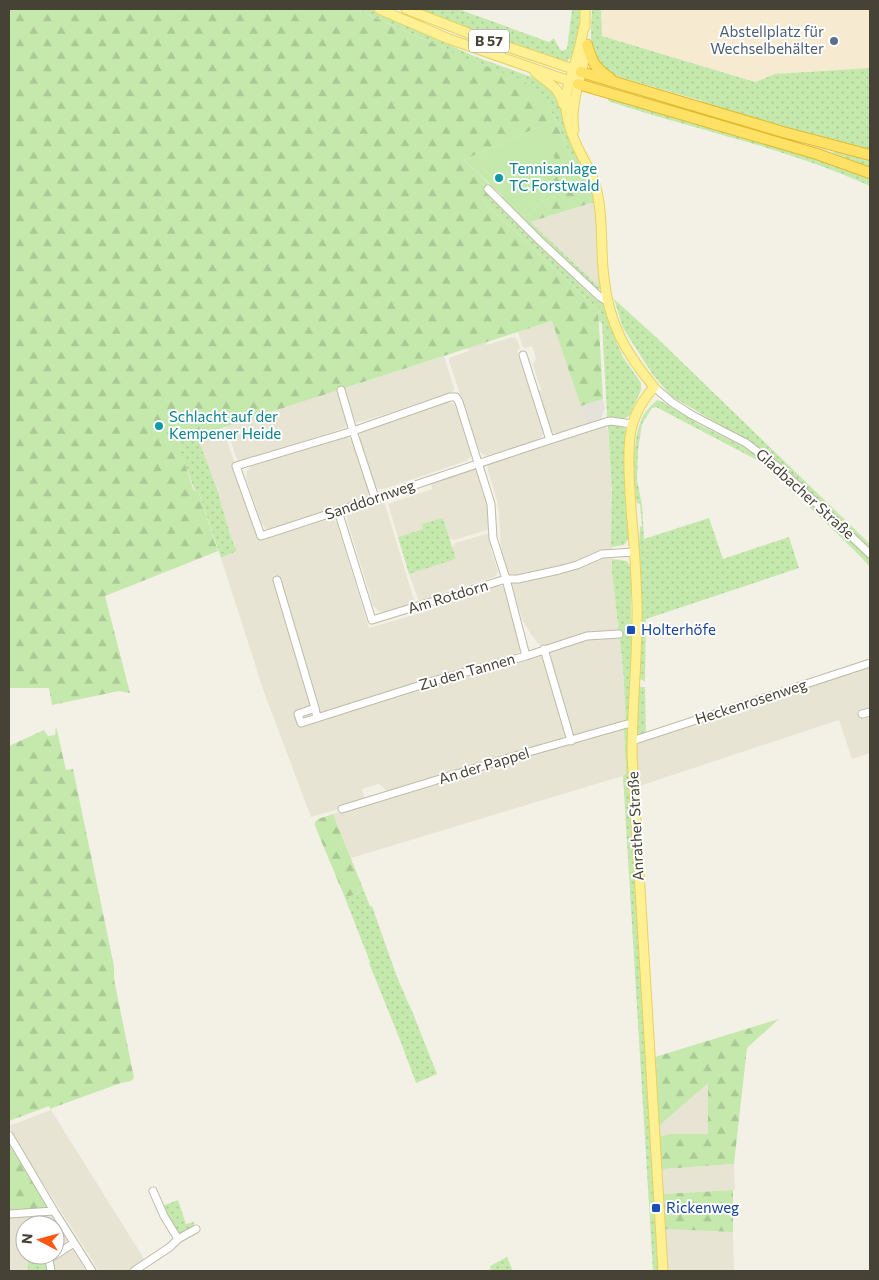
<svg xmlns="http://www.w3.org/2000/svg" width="879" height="1280" viewBox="0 0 879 1280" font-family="Commissioner,sans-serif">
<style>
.residential{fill:#e7e4d3}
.commercial{fill:#f6ebd0}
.industrial{fill:#e5e2da}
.grass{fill:url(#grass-dots)}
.forest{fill:url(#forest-firs)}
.garden{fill:#c5e9ad}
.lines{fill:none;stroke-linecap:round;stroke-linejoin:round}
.minor-casing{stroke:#bfbaa8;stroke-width:9}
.major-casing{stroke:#e7d260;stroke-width:11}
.highway-casing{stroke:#e2ba31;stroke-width:12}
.minor{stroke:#fff;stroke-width:7}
.major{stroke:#fff093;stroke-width:9}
.highway{stroke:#ffe265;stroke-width:10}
.service-dot{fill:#5c6f8a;stroke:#fff;stroke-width:2}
.culture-dot{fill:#0f9aa8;stroke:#fff;stroke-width:2}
.transit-dot{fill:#1a4fb4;stroke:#fff;stroke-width:2}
.labels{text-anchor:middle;stroke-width:4;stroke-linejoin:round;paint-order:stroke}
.shield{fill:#fff;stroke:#7e7b72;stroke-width:1}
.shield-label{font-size:14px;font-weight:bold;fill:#464235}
.service-label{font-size:15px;fill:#4e5e75;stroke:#fff;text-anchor:end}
.culture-label{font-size:15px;fill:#0d838f;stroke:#fff;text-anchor:start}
.street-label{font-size:15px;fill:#464235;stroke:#fff}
.transit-label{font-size:15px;fill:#164399;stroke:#fff;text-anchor:start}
</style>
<defs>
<pattern id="grass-dots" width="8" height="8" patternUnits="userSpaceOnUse" patternTransform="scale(1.25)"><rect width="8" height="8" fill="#c5e9ad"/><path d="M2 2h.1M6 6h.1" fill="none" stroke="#abc995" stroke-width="1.8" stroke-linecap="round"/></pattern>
<pattern id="forest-firs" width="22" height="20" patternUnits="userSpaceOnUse" patternTransform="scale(1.25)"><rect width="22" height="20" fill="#c5e9ad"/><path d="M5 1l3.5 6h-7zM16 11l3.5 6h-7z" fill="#abc995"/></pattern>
</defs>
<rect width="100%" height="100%" fill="#f3f1e6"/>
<path class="residential" d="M595,202l5,86 -70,-66z
M553,321l34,103 -27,9h-7l-4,-5 -12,-37 4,-1 -8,-25 3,-7 -4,-12 -7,2 -2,-1 -5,-15z
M512,337l4,1 4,10 -3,3 26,79 -1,6 -5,5 -47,15 -7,-1 -4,-5 -30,-89v-3l20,-7 -1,-3 18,-6 1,3z
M444,356l10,32v3l-2,1 -91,30h-6l-3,-4 -9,-29z
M339,390l9,34 -4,4 -102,33h-4l-2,-4 -10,-30z
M445,402l8,1 5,6 13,41v6l-5,5 -82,28h-6l-5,-6 -13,-42v-8l6,-5z
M602,426l4,1 2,3 4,64v78l7,61 -77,15 -12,-15 -8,-14 -21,-71 -2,-34 -2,-14 -9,-29v-5l4,-4z
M223,428l37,113 68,-22h6l3,4 32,105 61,-18 32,-14 34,-11 6,1 3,3 16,54 -1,8 -6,5 -194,58 -3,-10 -23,7 5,15 293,-88 27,-2 4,32 3,54 -238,70 -9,-8 -14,4 -3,1 3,12 -54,16 -47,-125 -43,-134 16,-7 -6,-13 -13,-46 -21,-56z
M340,436l8,1 5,6 15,46v6l-3,4 -91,30h-8l-5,-7 -15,-44 1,-8 6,-5z
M470,470h5l4,4 9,29 2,23 -3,4 -33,10 -5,-2 -6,-20 -21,7 1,4 -25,8 -10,-33 44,-15 -1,-6z
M380,502l5,2 29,96 -1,3 -2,1 -25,8 -8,-1 -5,-6 -26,-85v-5l4,-4z
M486,534h3l1,2 1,15 7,20 -1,4 -3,2 -49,15 -18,8 -8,1 -10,-27 47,-15 -4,-11 3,-5z
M870,665v88l-18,6 -13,-39 -200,66 -3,-45 63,-19h1l5,-1 1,-2z
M619,727l3,1 2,3 2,44 -275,83 -18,-44z
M708,1082v52h-40l-9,3v-11z
M51,1110l95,152 -15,9h-32l-70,-110 -20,-35z
M734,1164l1,26 -72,4 -1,-25z
M50,1214l18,28 -1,3 -12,7v-27h-30v30h2l1,16h-19v-54z
M665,1229l68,3 1,39h-66z
M69,1249l4,1 13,21h-34v-11z"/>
<path class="commercial" d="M601,9h269v59l-95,6 -20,8 -153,-46z"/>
<path class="industrial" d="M603,399l2,9 -4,11 -14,5 -6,-18z"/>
<path class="grass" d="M355,9h15l106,48 61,22 19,12 36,94 4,16 6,85 -1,3 -4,1c-8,-8 -14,-17 -25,-22l-72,-69 3,-3 96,91 -4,-85 -4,1 -42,-97 -107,-59z
M418,9h40l91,33 5,-4 5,10 3,3 5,-2 5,-40h9l-4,30 -4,17 -7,6 -112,-37z
M592,9h9l1,27 153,46 20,-8 95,-6v85l-157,-46 -14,-7 -87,-25c-26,-12 -21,-42 -20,-66z
M609,97l146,41 115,39v9c-83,-38 -175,-56 -262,-85z
M834,151l36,10v6l-37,-14z
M489,196l101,98 15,8 12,41 6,14 18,26v7l-11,25 -6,4 -17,-2 -5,-94 -3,-2 -1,-14h-3l-111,-105z
M614,299l42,38 214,207v6l-117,-106 -82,-48 -18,-21 -30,-47z
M657,400l6,2 37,23 46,23 22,16 102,95v8l-16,-17 -61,-59h-2l-13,-15 -11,-9 -12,-8 -99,-52 -4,1 -10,16 -4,26 -1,30 5,25 2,34 65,-21 14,41 66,-22 10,31 -153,51 -1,63 -6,-4 2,-76 -2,-57 1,-18 2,-1 -2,-22 -3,-1c-5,-24 -5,-62 5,-85 4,-8 9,-12 15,-18z
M608,425l15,1 4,5 -3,23 4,56v29l-4,6 -13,2 1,-53z
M196,433l22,59 13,46 6,13 -16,7 -23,-68 -3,1 -18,-48z
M443,518l13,41 -47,15 -11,-37 25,-8 -1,-5z
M612,559l15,2 4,8v43l2,35 -3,52 29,572h-6l-30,-495 3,-2 -2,-43 -2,-3 4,-3 -3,-57 -11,-96z
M638,687h7l1,47 -7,2 -3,-3z
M364,891l6,15h2l25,71 17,39 23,58 -21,9 -16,-43 -31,-77 1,-1 -25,-64z
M178,1200l8,24 8,-2v4l-2,3 -13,6 -19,-28z
M27,1255h19l3,16h-21z
M507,1257l6,14h-22l-1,-5z"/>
<path class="forest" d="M9,9h346l87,38 19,10 62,23 26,26 42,97 -61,19 -6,-6 9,-4 5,-9 17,-7 -14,-70 -77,34 27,26 -4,3 2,7 -5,6 111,105 2,-1 1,1 5,92 -22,7 -29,-85 -355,115 -1,-3 -18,10 16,48 4,-1 20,61 -113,45 25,97 -11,-2 -67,14 -3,-17h-40z
M56,726l10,44 7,-1 41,197v13l20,99 -3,3 -10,2 -69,25 -1,2 -2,-4 -40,15v-375l35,-16 4,6 7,-1z
M333,814l31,77 -19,7 -30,-72v-4l3,-3z
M779,1019l-32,29 -13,116 -72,5 -3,-32 9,-3h40v-51l-49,43 -4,-69z
M9,1141l39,67 -39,4z
M733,1190v42l-68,-3 -2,-35z"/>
<path class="garden" d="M541,126l14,33 -5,12 9,20 -4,5 -17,7 -5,9 -9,4 -60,-56z"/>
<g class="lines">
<g class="minor-casing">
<path id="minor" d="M488,189l52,52 60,56 7,4
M523,355l27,85
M654,387l19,16 19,12 54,28 32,24 92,87
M341,390l12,41 97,-34h6l3,5 32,102 2,34 13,41 20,77
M375,498l-22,-67 -117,35 25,70c116,-37 230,-78 345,-114l5,-1 21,3
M338,511l34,109 134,-41h12l41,-9 18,-5 25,-11 33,-2
M277,580l38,128
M544,649l27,92
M862,714l8,-2
M317,718l-2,-10 -17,6 3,9 139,-44 86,-23 61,-20 32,-2
M632,741l238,-78
M342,809l180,-55 105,-30
M9,1135l45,76 38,60
M153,1191l11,25 14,23
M9,1214l45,-3
M51,1271l-2,-12 25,-16
M134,1271l36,-24 8,-8 18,-10"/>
</g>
<g class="major-casing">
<path id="major" d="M379,9l70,30 126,44
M406,9l75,29 98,33
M585,9v18
M585,22c-3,16 -7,32 -12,48 -3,9 -7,20 -7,29 -1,19 6,38 15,55 5,10 11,19 14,30 9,31 5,63 9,94 5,46 21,74 50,109 -13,15 -22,30 -24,50 -3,24 0,48 1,72 3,32 5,63 6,95 1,50 -5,101 -5,151l31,516
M535,72c12,11 24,14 28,32
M574,130c-5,-27 10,-59 13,-86"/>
</g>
<g class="highway-casing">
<path id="highway" d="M587,45c6,19 7,22 24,34
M581,72l202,60 87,23
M578,84l239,70 53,19"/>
</g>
<use href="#minor" class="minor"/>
<use href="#major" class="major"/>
<use href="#highway" class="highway"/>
</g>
<circle class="service-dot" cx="834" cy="41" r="5"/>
<g class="culture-dot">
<circle cx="499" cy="178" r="5"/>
<circle cx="159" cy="426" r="5"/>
</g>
<g class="transit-dot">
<rect x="626" y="625" width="10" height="10" rx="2.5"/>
<rect x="651" y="1203" width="10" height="10" rx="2.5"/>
</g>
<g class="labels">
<rect class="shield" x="469" y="29.5" width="40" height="23" rx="4"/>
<g class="shield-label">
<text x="489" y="46">B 57</text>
</g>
<g class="service-label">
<text x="824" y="37">Abstellplatz für<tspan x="824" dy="17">Wechselbehälter</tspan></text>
</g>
<g class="culture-label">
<text x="509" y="174">Tennisanlage<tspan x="509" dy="17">TC Forstwald</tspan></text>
<text x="169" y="422">Schlacht auf der<tspan x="169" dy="17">Kempener Heide</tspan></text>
</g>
<g class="street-label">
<text transform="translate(805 494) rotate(42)" y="5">Gladbacher Straße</text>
<text transform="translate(370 500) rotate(-19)" y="5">Sanddornweg</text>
<text transform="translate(448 597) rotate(-17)" y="5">Am Rotdorn</text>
<text transform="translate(467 672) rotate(-16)" y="5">Zu den Tannen</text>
<text transform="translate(751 702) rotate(-18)" y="5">Heckenrosenweg</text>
<text transform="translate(484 766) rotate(-17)" y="5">An der Pappel</text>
<text transform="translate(636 826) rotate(-93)" y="5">Anrather Straße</text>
</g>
<g class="transit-label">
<text x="641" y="635">Holterhöfe</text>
<text x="666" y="1213">Rickenweg</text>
</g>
</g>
<rect width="879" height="1280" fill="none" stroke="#464235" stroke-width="20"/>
<g transform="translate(40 1240) rotate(276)"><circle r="24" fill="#ffffff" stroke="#b5b3ae"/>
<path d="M0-4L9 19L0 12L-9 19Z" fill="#ff5711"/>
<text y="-8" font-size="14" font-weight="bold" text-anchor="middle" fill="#464235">N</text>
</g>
</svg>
